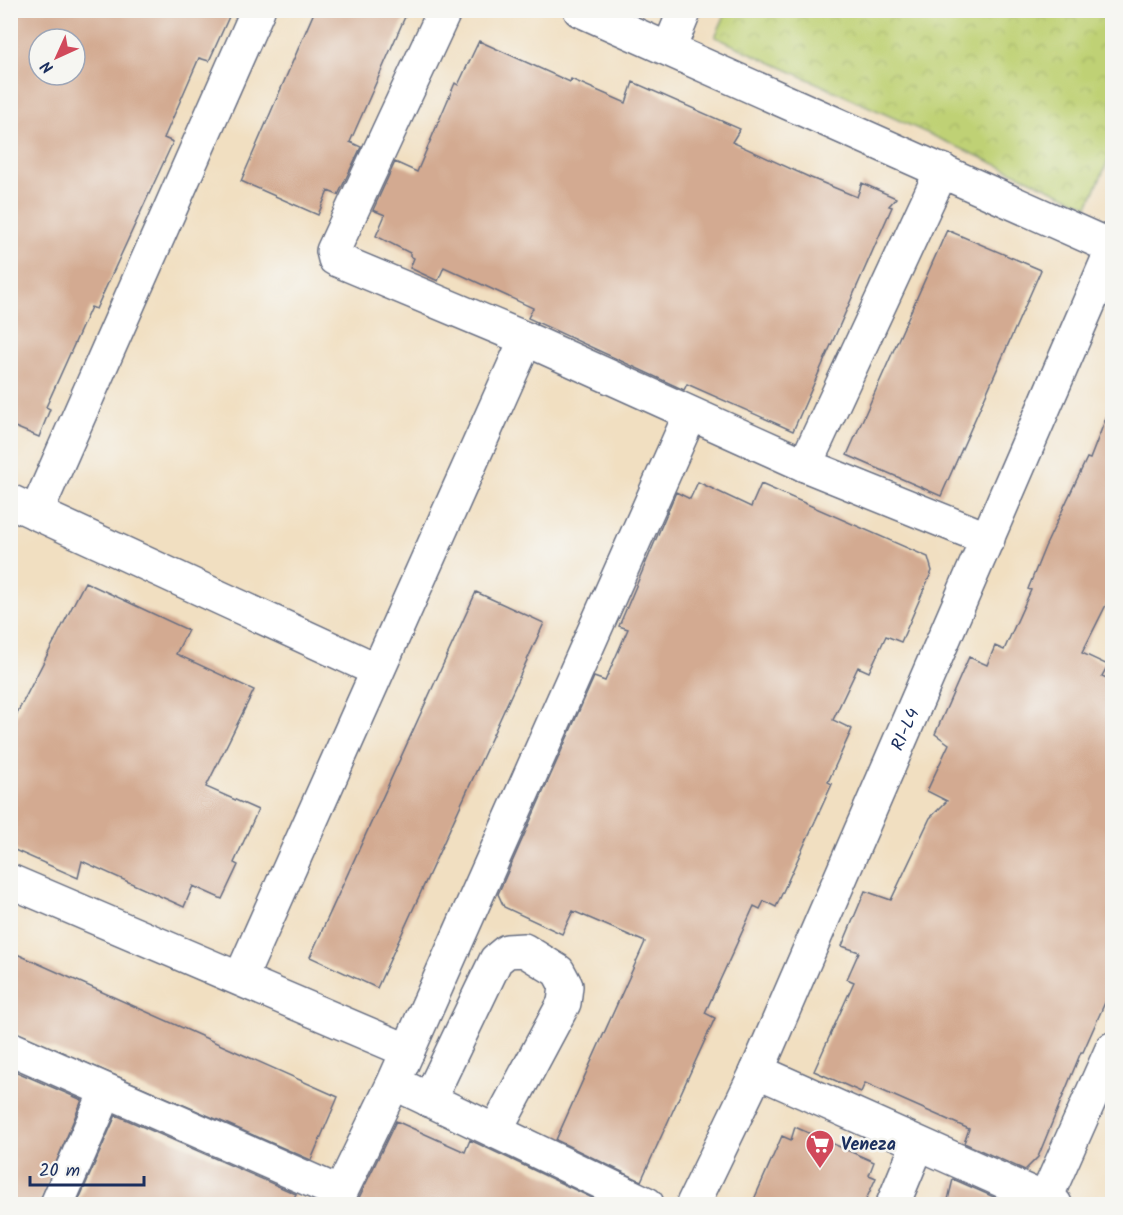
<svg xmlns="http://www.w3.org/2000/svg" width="1123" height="1215" viewBox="0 0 1123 1215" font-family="Kalam,sans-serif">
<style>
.park{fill:url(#park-crowns);stroke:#6d8069;stroke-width:1.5}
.building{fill:#d3aa91;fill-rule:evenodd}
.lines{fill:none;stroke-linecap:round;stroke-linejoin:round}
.minor-casing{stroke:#666d81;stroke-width:36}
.minor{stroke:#fff;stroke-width:33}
.labels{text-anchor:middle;stroke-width:5;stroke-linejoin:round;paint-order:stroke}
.street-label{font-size:18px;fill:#1b2f5e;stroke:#f6f6f2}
.poi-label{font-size:18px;font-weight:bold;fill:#1b2f5e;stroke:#f6f6f2;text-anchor:start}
</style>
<defs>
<pattern id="park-crowns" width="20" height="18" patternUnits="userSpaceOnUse" patternTransform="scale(1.5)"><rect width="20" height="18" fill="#bfd174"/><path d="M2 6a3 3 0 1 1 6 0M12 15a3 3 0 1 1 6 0" fill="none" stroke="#a4b467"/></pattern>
</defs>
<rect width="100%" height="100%" fill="#f6f6f2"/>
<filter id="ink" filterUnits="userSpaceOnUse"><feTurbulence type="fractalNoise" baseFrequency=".0167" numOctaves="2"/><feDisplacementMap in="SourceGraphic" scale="12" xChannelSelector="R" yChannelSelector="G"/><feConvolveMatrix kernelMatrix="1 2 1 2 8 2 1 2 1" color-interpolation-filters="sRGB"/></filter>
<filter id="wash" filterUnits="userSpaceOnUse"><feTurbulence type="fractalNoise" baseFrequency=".008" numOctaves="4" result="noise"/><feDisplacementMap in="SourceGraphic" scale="24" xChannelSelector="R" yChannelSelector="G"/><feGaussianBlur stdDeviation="1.35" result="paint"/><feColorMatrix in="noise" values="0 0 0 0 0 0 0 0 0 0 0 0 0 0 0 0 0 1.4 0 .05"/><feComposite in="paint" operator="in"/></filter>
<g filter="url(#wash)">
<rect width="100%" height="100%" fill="#f1dfc1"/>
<path class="park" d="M727,11h385v141l-24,54 -373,-169z"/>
<g id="blocks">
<path class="building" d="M10,10h222l-23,51 -10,-3 -35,80 9,4 -77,167 -5,-2 -45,100 4,2 -11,28 -29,-12zM39,39h36v36h-36z
M315,10h93l-58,132 11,5 -23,48 -10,-4 -10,24 -77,-34z
M479,41l91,41 1,-3 55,24 7,-21 107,47 -8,13 79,36 46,19 5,-14 34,15 -7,8 3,1 -99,224 -106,-47 -3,6 -156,-72 5,-10 -89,-41 -6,14 -28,-13 4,-10 -4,-2v-3l-34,-17 9,-21 -12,-5 22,-48 22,10 38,-89 3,2z
M947,230l94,40 -100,226 -94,-41z
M1111,405l2,186 -31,62 26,12 -6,11 11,5v317h-6l-24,54h-2l-43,105 -13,13 -61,-27 5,-14 -104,-46 -4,9 -47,-21 40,-89 -7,-3 12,-27 -17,-6 23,-55 26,9 39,-82 17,-17 -20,-10 22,-47 -14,-10 34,-77 18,8 8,-19 9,4 27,-60 -3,-1 17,-42 42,-89 3,1z
M698,482l53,25 10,-23 167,73 4,14 -31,71 -15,-6 -17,36 -11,-5 -25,53 19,9 -24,53 4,2 -56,123 -12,-6 -4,8 -6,-3 -49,107 10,5 -74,163 -85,-41 89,-198 -72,-31 -11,23 -58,-27 -6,-13 96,-217 11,4 23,-52 -9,-3 57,-134 14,7z
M85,582l103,48 -12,24 78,36 -48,97 52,23 -24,53 4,2 -16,34 -29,-13 -9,21 -102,-46 -4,17 -68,-30v-121z
M476,592l68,31 -167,365 -67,-31z
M10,951l328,146 -27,63 -301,-130z
M10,1069l72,31 -43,104h-29z
M116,1115l180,79 -5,10h-214z
M396,1121l69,31 5,-12 135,64h-249z
M795,1127l79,35 -5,13 7,3 -12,26h-112l30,-68 9,4z
M953,1179l43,19 -6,6h-43z"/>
</g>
</g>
<g filter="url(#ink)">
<use href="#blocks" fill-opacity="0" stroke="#666d81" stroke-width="1.5"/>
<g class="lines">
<g class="minor-casing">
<g id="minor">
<path d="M445,10l-112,241 2,8 191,80 279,126 183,74"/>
<path d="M580,10l532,237"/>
<path d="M669,49l16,-39"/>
<path d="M805,465l137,-295"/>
<path d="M10,501l367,169"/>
<path d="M36,513l222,-503"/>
<path d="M10,881l398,170"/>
<path d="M241,977l285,-638"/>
<path d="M10,1048l330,145"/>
<path d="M757,1071l298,133"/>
<path d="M409,1090l238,114"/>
<path d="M429,1100l67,-140 11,-9 17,-1 34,21 8,15 -2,17 -68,127"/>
<path d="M1045,1200l67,-151"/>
<path d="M57,1204l49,-112"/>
<path d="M335,1204l59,-122 296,-667"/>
<path id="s1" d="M693,1204l64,-133 355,-821"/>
<path d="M893,1204l25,-60"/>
</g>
</g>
<use href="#minor" class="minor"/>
</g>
</g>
<defs>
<g id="supermarket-pin" transform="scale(1.5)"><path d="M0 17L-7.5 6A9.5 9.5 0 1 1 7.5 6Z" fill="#d1495b" stroke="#f6f6f2"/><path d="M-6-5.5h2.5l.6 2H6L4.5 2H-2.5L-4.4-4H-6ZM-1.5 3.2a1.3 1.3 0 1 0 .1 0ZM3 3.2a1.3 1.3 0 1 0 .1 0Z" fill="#fff"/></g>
</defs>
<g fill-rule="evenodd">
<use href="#supermarket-pin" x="820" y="1144"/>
</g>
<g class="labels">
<g class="street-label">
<text dy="6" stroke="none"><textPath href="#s1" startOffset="520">R1-L4</textPath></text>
</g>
<g class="poi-label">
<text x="841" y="1150">Veneza</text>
</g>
</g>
<rect width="1123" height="1215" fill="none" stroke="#f6f6f2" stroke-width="36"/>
<g transform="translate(57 57) rotate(225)"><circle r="28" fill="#f6f6f2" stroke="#9ea6b7" stroke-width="1.5"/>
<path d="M0-4.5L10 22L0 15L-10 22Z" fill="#d1495b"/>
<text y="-9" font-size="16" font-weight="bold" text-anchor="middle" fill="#1b2f5e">N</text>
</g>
<path d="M30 1176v9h114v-9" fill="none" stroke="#1b2f5e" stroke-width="3"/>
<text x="39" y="1176" font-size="18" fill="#1b2f5e" stroke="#f6f6f2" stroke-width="4.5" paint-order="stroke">20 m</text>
</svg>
